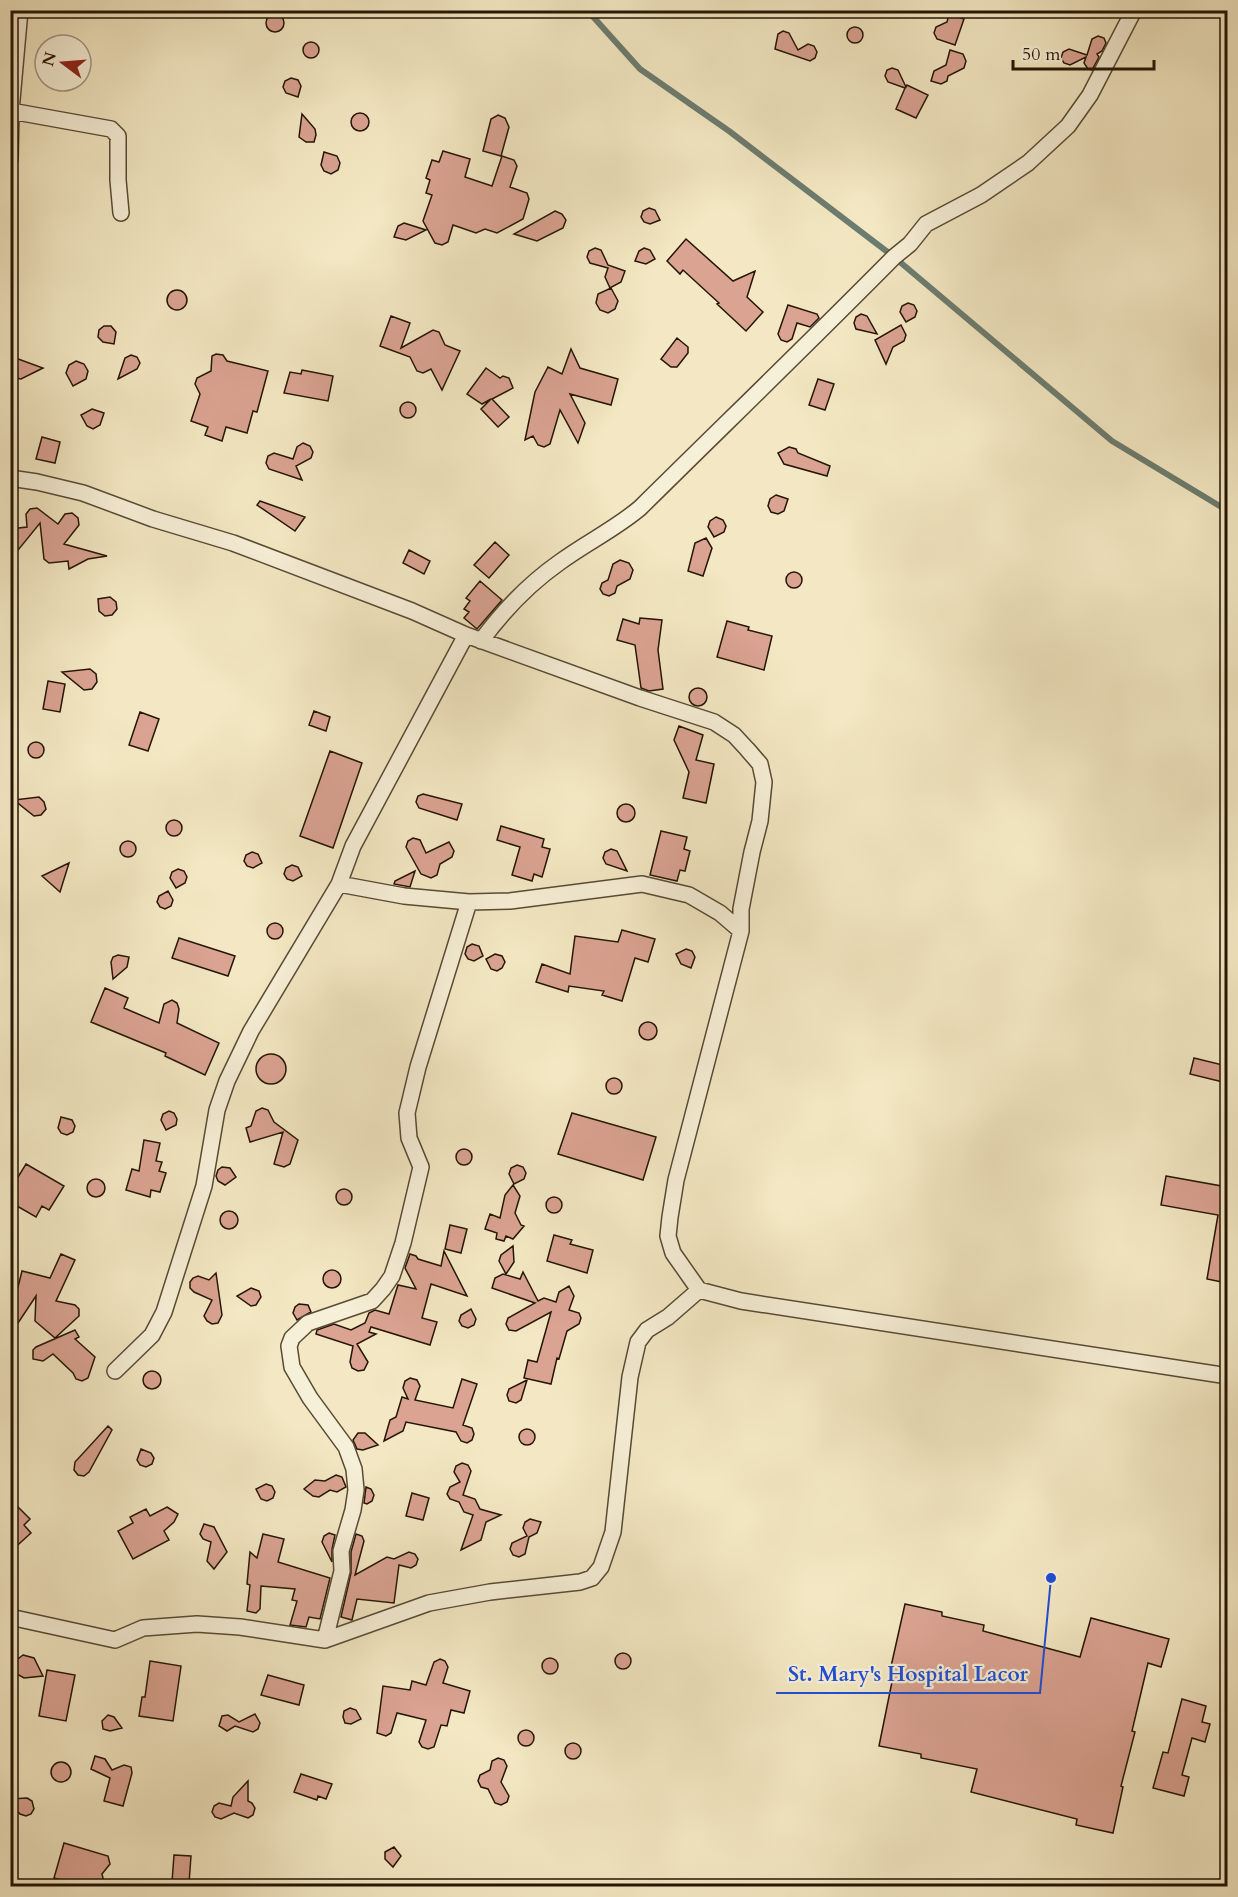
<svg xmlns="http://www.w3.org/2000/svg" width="1238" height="1897" viewBox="0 0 1238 1897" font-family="Cardo,serif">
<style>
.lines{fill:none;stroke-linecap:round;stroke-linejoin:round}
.stream{stroke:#6c7c6f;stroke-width:6}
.building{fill:#daa392;stroke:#251505;stroke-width:1.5}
.minor-casing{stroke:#584a34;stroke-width:18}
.minor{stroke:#f7f0d8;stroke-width:15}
.leader{fill:none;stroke:#1d4ed8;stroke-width:2}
.callout-dot{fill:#1d4ed8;stroke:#f7f0d8;stroke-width:2}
.callout-label{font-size:21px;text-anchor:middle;font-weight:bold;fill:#1d4ed8;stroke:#f7f0d8;stroke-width:4.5;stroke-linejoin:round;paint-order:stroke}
</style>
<rect width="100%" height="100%" fill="#f3e8c3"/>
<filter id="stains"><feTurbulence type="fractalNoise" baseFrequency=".00333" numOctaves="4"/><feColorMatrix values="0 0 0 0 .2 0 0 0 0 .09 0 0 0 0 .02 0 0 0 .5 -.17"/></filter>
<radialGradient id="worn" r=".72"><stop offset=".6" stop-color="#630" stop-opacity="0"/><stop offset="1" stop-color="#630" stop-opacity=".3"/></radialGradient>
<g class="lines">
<path class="stream" d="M587,10l53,59 89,62 165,126 218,184 116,70"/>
</g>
<path class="building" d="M266 23a9 9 0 1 1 18 0a9 9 0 1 1-18 0Z
M949,14l15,5 -9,26 -18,-6 -3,-6 2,-6 11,-5z
M847 35a8 8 0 1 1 16 0a8 8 0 1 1-16 0Z
M783,31l6,2 9,17 10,-6 6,2 3,6 -2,6 -5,3 -35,-12 3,-15z
M1098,36l6,2 2,5 -4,8 -5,3 2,3 -7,13 -4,-1 -4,-6 2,-6 -16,8 -6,-2 -3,-5 2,-6 6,-3 18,6 5,-16z
M303 50a8 8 0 1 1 16 0a8 8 0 1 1-16 0Z
M950,50l13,4 3,7 -2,7 -16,8 -1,5 -6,3 -10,-3 3,-10 12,-6z
M892,68l6,2 8,17 1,-2 21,10 -12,23 -20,-9 9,-21 -17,-6 -3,-6 2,-6z
M291,78l7,2 3,6 -3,11 -12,-4 -3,-6 2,-6z
M351 122a9 9 0 1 1 18 0a9 9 0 1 1-18 0Z
M302,114l13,15 1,6 -2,7h-8l-7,-5z
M498,115l7,3 4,9 -8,29 -18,-5 8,-32z
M443,151l27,8 -5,18 27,9 10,-30 12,4 3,6 -7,21 17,6 2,6 -6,20 -26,14 -12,-4 -9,4 -23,-8 -5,17 -6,3 -7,-2 -12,-22 9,-26 -6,-2 4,-13 -4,-2 6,-18 7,2z
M324,152l13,4 3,7 -2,7 -7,4 -7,-3 -3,-6z
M649,208l6,2 5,10 -10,4 -6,-2 -3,-5 2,-6z
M555,211l7,3 4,6 -3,8 -26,13 -23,-7z
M404,223l22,7 -20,10 -12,-3 4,-11z
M686,239l47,42 22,-10 -8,26 16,15 -17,19 -29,-27 2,-1 -36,-33 -3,4 -13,-13z
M595,248l6,2 7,15 17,6 -4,11 -11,6 -5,-11 3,-9 -18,-5 -3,-6 2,-6z
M644,248l6,2 5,9 -9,5 -11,-3 4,-10z
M611,288l7,13 -3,8 -7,4 -8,-3 -4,-7 2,-9z
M167 300a10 10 0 1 1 20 0a10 10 0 1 1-20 0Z
M908,303l6,2 3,6 -2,6 -9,5 -6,-10 2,-6z
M788,305l29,9 2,4 -9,9 -13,-4 -5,16 -5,3 -6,-2 -3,-6z
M861,314l6,2 10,18 -21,-5 -2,-6 2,-6z
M391,316l19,7 -9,25 32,-18 6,2 6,13 15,6 -18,39 -11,-21 -8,4 -6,-2 -7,-14 -30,-11z
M901,325l5,10 -2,6 -11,6 -7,17 -11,-24z
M104,326h7l5,6 -2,12 -11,-2 -5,-5 1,-7z
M677,338l11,9v6l-11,14h-6l-10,-8z
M571,349l9,19 38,11 -7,26 -41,-11 15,29 -7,20 -18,-33 -10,34 -6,3 -6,-2 -5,-9 -8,4 10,-48 13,-25 14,7z
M216,354l7,1 4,6 41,10 -11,41 -4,-1 -6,22 -21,-6 -4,14 -17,-6 3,-8 -17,-6 9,-27 -5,-10 2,-6 14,-7 1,-15z
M131,355l6,2 3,6 -3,6 -19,10 7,-21z
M10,356l33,12 -22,11 -11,-2z
M76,361l8,3 4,7 -2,8 -13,7 -7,-13 3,-8z
M486,368l14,10 3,-2 6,2 4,10 -21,11 17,18 -11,10 -17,-18 10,-10 -9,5 -15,-10z
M302,370l31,6 -5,25 -44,-8 6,-21 11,2z
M818,379l16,5 -9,26 -16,-5z
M400 410a8 8 0 1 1 16 0a8 8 0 1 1-16 0Z
M92,409l12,4 -4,12 -7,4 -6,-3 -6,-11z
M42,437l18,5 -5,21 -19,-4z
M303,443l7,3 3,6 -2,6 -15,8 6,14 -33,-11 -3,-6 2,-7 6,-3 19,6 4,-12z
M789,447l7,2 2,4 32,13 -3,10 -43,-12 -6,-11z
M776,495l12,4 -4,12 -6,3 -7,-2 -3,-6 2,-7z
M260,501l45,16 -10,14 -38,-26z
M37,508l21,16 7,-10 7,-1 6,5 1,7 -15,19 43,12 -19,3 -19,10 -1,-8 -19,2 -5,-4 -4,-36 -30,37v-31l17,-2 -1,-13 4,-5z
M716,517l7,3 3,6 -2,6 -10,5 -6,-10 2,-6z
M706,538l6,10 -9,28 -15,-5 7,-28z
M495,542l14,13 -20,23 -15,-13z
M409,550l21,11 -6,13 -21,-11z
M620,560l9,3 4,7 -3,9 -13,7 -2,7 -6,3 -6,-2 -3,-5 2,-6 6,-3 5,-16z
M786 580a8 8 0 1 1 16 0a8 8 0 1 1-16 0Z
M480,581l22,19 -25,29 -13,-11 5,-6 -5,-3 6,-8 -4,-3z
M110,597l6,5 1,7 -5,6 -7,1 -6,-5 -1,-12z
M640,618l22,2 -4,30 5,39 -14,2 -8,-3 -6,-43 -18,-5 6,-21 16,5z
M727,621l22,6 -1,3 24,6 -8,34 -47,-13z
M90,669l6,5 1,8 -5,7 -8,1 -22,-18z
M48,681l17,3 -5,28 -17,-3z
M689 697a9 9 0 1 1 18 0a9 9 0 1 1-18 0Z
M314,711l16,6 -4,14 -17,-6z
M140,712l19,7 -11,32 -19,-6z
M679,726l24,9 -7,25 18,4 -8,39 -23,-5 6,-26 -15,-32z
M28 750a8 8 0 1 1 16 0a8 8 0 1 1-16 0Z
M330,751l32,12 -29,85 -33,-12z
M423,794l39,10 -5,16 -38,-12 -3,-6 2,-6z
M39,797l5,5 2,7 -5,6 -7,1 -20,-16z
M617 813a9 9 0 1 1 18 0a9 9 0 1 1-18 0Z
M166 828a8 8 0 1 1 16 0a8 8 0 1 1-16 0Z
M501,826l43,13 -2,8 8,2 -8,28 -8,-3 -2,7 -20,-6 8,-28 -23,-7z
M661,831l26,6 -3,12 6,2 -5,20 -5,-1 -3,11 -27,-6z
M413,838l7,2 6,13 23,-11 5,9 -2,6 -12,7 -3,11 -6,3 -10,-4 -15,-27 2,-6z
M120 849a8 8 0 1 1 16 0a8 8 0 1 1-16 0Z
M611,849l6,2 10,20 -21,-7 -3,-6 2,-6z
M252,852l6,2 4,9 -9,5 -6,-2 -3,-5 2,-6z
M69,863l-9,29 -18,-16z
M292,865l6,2 4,9 -9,5 -6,-2 -3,-5 2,-6z
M178,869l6,2 3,6 -2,6 -9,5 -6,-10 2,-6z
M415,871l-5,16 -16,-3 1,-3z
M168,891l5,9 -2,6 -6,3 -5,-2 -3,-5 2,-6z
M267 931a8 8 0 1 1 16 0a8 8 0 1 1-16 0Z
M622,930l33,9 -7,23 -13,-4 -13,43 -20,-6 2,-4 -35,-5 -1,6 -32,-10 6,-18 28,10 5,-38 43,6z
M179,938l56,18 -7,20 -56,-18z
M472,944l7,2 4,10 -9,5 -6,-2 -3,-5 2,-7z
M686,949l6,2 3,6 -4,11 -10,-4 -5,-10z
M495,954l7,2 3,6 -3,6 -5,3 -6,-2 -5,-10z
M118,955l11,2 -2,10 -14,12 -2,-17 2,-5z
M105,988l23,10 -4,10 35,15 5,-19 8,-4 5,3 2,6 -2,14 42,20 -14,32 -40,-19 1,-3 -75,-31z
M639 1031a9 9 0 1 1 18 0a9 9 0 1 1-18 0Z
M256 1069a15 15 0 1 1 30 0a15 15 0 1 1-30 0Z
M1194,1058l33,8v17l-37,-9z
M606 1086a8 8 0 1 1 16 0a8 8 0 1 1-16 0Z
M262,1108l6,2 6,12 24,18 -8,24 -6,3 -10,-3 9,-32 -33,10 -4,-14 5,-2 5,-15z
M169,1111l5,2 3,6 -1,6 -10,5 -5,-10 2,-6z
M572,1113l84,24 -13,43 -85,-26z
M61,1117l11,3 3,6 -2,6 -6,3 -6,-2 -3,-5z
M144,1140l16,3 -4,18 6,1 -3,9 7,2 -6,19 -9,-2 -1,7 -24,-7 6,-21 7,2z
M456 1157a8 8 0 1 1 16 0a8 8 0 1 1-16 0Z
M26,1164l38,22 -15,24 -7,-4 -6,11 -26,-15v-12z
M517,1165l6,2 3,6 -2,6 -10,5 -5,-10 2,-6z
M222,1167l8,1 6,9 -11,8 -7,-4 -2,-5 2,-6z
M1166,1176l61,11v96l-20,-4 11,-64 -57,-10z
M87 1188a9 9 0 1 1 18 0a9 9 0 1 1-18 0Z
M513,1185l7,11 -5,17 6,12 3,1 -11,13 -7,-3 -2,5 -8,-2 1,-6 -12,-4 5,-15 10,4 5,-23z
M336 1197a8 8 0 1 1 16 0a8 8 0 1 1-16 0Z
M546 1205a8 8 0 1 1 16 0a8 8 0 1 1-16 0Z
M220 1220a9 9 0 1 1 18 0a9 9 0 1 1-18 0Z
M450,1225l17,4 -6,24 -16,-4z
M554,1235l18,5 -2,4 23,6 -6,23 -40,-12z
M513,1246l1,16 -8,12 -7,-13 2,-6z
M444,1251l23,45 -36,-12 -9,34 15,4 -7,23 -59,-18 -2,5 7,2 -19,10 11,18 -4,8 -6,1 -6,-3 -2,-6 3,-16 -37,-12 1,-4 17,-6 17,6 14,-7 4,-10 6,-3 14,4 9,-29 18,4 -11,-21 5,-14 6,2 2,3 23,7z
M61,1254l14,6 -19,41 19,4 4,4v7l-24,22 -20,-17 1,-25 -26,39v-16l12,-48 28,7z
M323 1279a9 9 0 1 1 18 0a9 9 0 1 1-18 0Z
M523,1272l15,29 6,-3 12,4 3,-10 10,-6 5,10 -5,14 10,3 2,5 -2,6 -12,7 -8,28 -2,-1 -6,26 -27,-6 4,-18 9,2 14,-50 -35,19 -7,-1 -3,-6 2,-6 27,-15 -43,-15 3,-10 8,-4 17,5z
M216,1273l6,42 -4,8 -6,1 -5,-3 -3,-5 8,-16 -18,-8 -4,-4v-6l3,-4 5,-2 11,4z
M251,1288l8,3 2,6 -5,8 -5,1 -14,-10z
M299,1304l9,1 3,7 -14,8 -4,-7 2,-6z
M471,1309l5,10 -2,6 -6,3 -6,-2 -3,-5 2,-6z
M75,1330l4,7 -4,2 20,18 -7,21 -6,3 -6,-2 -3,-6 -20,-19 -10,7 -10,-2v-9l3,-3z
M143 1380a9 9 0 1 1 18 0a9 9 0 1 1-18 0Z
M410,1378l7,2 3,6 -5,14 38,8 9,-29 15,5 -14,41 9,3 2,6 -2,6 -5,3 -6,-2 -5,-9 -50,-10 -3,9 -19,10 6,-21 6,-3 6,-20 6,2 -5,-11 2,-7z
M527,1380l-6,20 -5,3 -7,-2 -2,-6 2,-6z
M108,1426l4,4 -23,42 -5,4 -6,-1 -4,-5 1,-8z
M519 1437a8 8 0 1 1 16 0a8 8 0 1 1-16 0Z
M358,1433h7l13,12 -15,5 -6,-1 -4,-9z
M141,1449l10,4 3,5 -2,6 -6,3 -6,-2 -3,-5z
M462,1463l6,2 3,6 -8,24 12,4 5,10 21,6 -15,7 -5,18 -20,10 12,-35 -9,-3 -5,-10 -9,-3 -3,-5 3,-7 10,-5 -6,-10 2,-6z
M336,1475l6,2 4,10 -9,5 -7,-2 -11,7 -6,-1 -9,-7 11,-9 10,1z
M266,1484l6,2 3,6 -2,6 -6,3 -6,-2 -5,-10z
M366,1487l5,2 3,6 -2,6 -5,3 -3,-1z
M412,1493l17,5 -6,22 -17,-4z
M10,1499l20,20 -6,6 7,8 -21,19z
M167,1507l11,7 -4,8 -10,9 5,9 -36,19 -15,-28 15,-8 -3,-6 16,-8 4,7z
M530,1519l11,3 -4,11 -8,4 -4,17 -6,3 -6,-2 -3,-6 2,-6 15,-7 -4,-8 2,-6z
M204,1524l10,3 13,25 -13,17 -7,-8 4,-19 -8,-3 -3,-5z
M329,1533l6,2 -3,14v13l-10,-20 2,-6z
M263,1534l21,5 -6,23 52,16 -10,41 -11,-2 -3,10 -16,-2 7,-24 -5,-1 3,-11 -34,-3 -1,23 -4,4 -9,-2 3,-26 -3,-1 3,-32 7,6z
M356,1534l6,2 2,5 -9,34 32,-18 7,2 15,-7 6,2 3,5 -2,6 -5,3 -12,-3 -5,38 -37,-4 -5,21 -11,-3 10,-44v-21z
M905,1604l37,8v4l42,9 -1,6 97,26 11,-39 78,21 -8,28 -13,-4 -16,68 3,1 -14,54 2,1 -10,46 -37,-8 1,-6 -106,-27 6,-23 -56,-11v-4l-42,-8 15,-74 -4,-1z
M615 1661a8 8 0 1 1 16 0a8 8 0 1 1-16 0Z
M23,1655l11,3 9,18 -19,2 -9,-5 -1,-11z
M542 1666a8 8 0 1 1 16 0a8 8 0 1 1-16 0Z
M440,1659l5,2 3,6 -5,16 27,8 -6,22 -13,-3 -4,16 -6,-1 -7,22 -6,2 -6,-2 -3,-5 7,-22 -29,-7 -6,20 -5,3 -9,-3 6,-47 27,4 2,-9 14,4 8,-23z
M150,1661l31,5 -8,55 -34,-5 3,-19h3z
M47,1670l28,5 -9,46 -27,-5z
M268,1675l36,10 -5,20 -38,-10z
M1182,1699l24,7 -4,16 8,2 -5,18 -13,-4 -10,37 7,2 -5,19 -31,-8 10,-36 5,1z
M350,1708l6,2 5,9 -10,5 -6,-1 -2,-6 1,-6z
M255,1714l5,9 -2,6 -5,3 -18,-6 -8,5 -8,-5 3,-10 6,-1 11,7z
M108,1715l6,2 8,11 -12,3 -7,-2 -1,-8z
M518 1738a8 8 0 1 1 16 0a8 8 0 1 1-16 0Z
M565 1751a8 8 0 1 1 16 0a8 8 0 1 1-16 0Z
M95,1756l10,3 7,11 12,-5 7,2 1,6 -9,33 -19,-5 6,-23 -19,-9z
M498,1758l6,2 3,6 -6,16 8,14 -2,6 -6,3 -6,-2 -7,-14 -7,-2 -3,-6 2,-6 10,-5 2,-9z
M51 1772a10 10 0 1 1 20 0a10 10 0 1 1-20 0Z
M301,1774l31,10 -6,15 -8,-3 -1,4 -23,-8z
M248,1781v20l4,2 3,5 -2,7 -5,3 -14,-5 -13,6 -6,-2 -3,-5 2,-6 5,-3 12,3 2,-9z
M27,1798l5,3 2,8 -3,5 -5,2 -6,-2 -10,-11v-4z
M64,1843l44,13 2,8 -8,10 3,13h-20l-31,-9z
M394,1847l7,9 -8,11 -8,-8v-7z
M174,1855l17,1 -2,27 -17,-1z"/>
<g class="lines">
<g class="minor-casing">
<path id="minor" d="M11,111l100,18 7,7v44l3,33
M10,159l1,-48 9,-101
M10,478l27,4 46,11 70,26 80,24 179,68 54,24 174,63 74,24 20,13 13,14 13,15 4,18 -4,39 -8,31 -11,57v22l-65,249 -6,37 -2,19 5,17 26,37 42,11 487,75
M481,641c22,-30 49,-58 79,-79 26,-19 55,-33 80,-54 85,-84 170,-166 254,-251l16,-13 16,-20 55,-29 47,-32 40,-37 22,-31 44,-85
M339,884l14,-38 113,-211
M115,1371l37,-36 12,-23 40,-126 13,-76 10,-29 24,-50 88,-147 65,12 65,6 41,-1 132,-17 47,11 31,18 21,18
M10,1617l105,23 28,-12 54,-4 43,3 85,13 104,-37 61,-11 90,-10 12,-4 9,-11 12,-35 17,-155 8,-35 9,-12 21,-13 31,-27
M325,1640l17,-69 -1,-20 12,-41 3,-20 -2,-21 -8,-22 -36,-49 -18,-31 -3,-21 3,-8 16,-15 64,-22 11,-12 9,-13 11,-33 18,-76 -12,-29 -2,-25 11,-46 51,-165"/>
</g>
<use href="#minor" class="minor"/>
</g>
<path class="leader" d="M1051 1578L1040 1693H776"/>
<circle class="callout-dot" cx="1051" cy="1578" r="6"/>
<g class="callout-label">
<text x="908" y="1681">St. Mary's Hospital Lacor</text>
</g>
<rect width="1238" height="1897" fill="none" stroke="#f3e8c3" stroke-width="36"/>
<rect x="12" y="12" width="1214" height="1873" fill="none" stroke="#251505" stroke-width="3"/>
<rect x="18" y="18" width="1202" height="1861" fill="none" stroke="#251505" stroke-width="1.5"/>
<g transform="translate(63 63) rotate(286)"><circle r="28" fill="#f7f0d8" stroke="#a39884" stroke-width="1.5"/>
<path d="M0-4.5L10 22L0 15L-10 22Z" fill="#8f2418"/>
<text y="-9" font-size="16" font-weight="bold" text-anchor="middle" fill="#251505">N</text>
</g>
<path d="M1013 60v9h141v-9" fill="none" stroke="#251505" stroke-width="3"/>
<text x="1022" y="60" font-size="18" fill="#251505" stroke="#f7f0d8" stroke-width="4.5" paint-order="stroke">50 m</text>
<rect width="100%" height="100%" filter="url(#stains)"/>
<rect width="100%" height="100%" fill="url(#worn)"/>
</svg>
